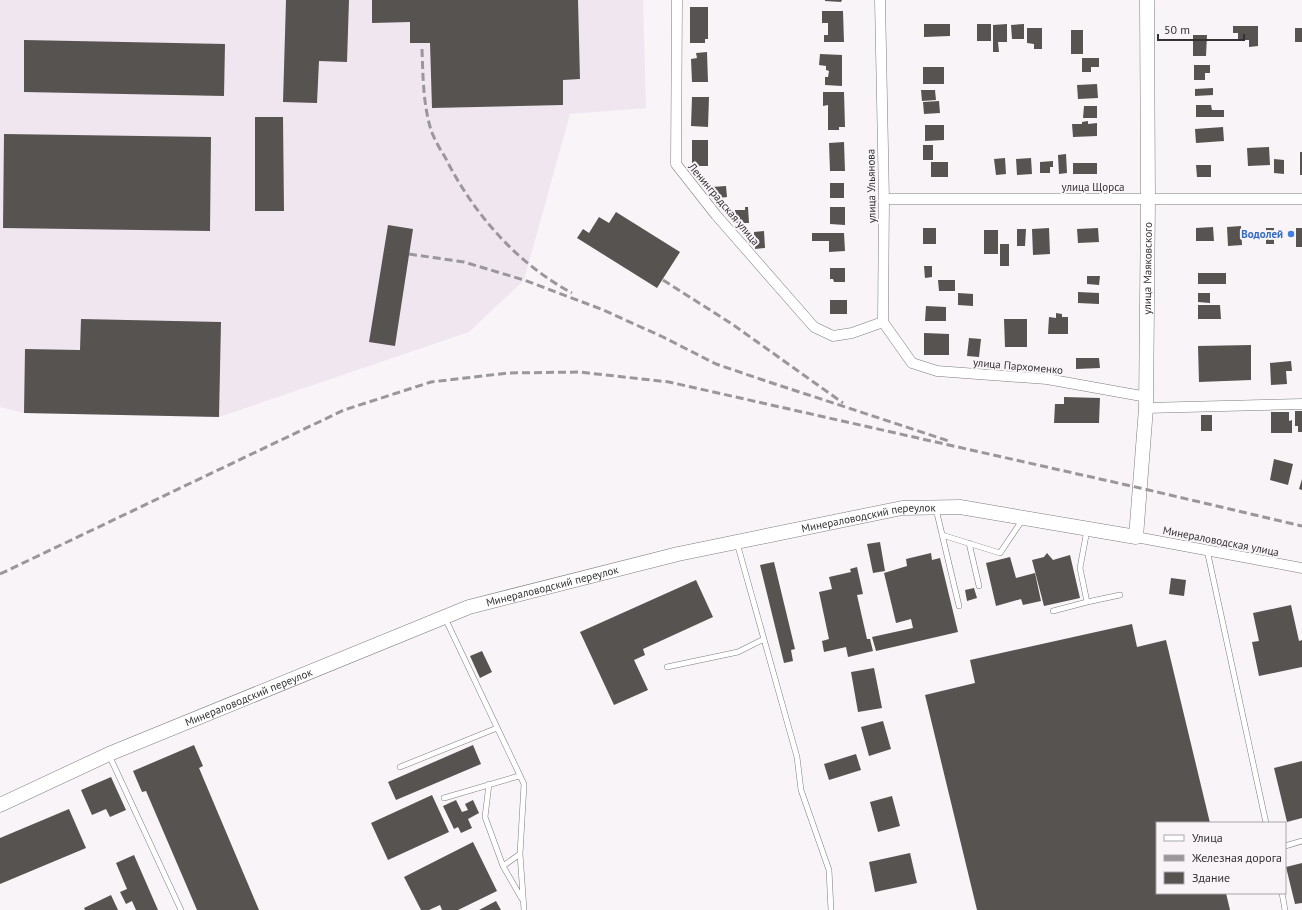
<svg xmlns="http://www.w3.org/2000/svg" width="1302" height="910" viewBox="0 0 1302 910" font-family="'PT Sans',sans-serif">
<style>
.built{fill:#f0e6f0}
.building{fill:#575351}
.lines{fill:none;stroke-linecap:round;stroke-linejoin:round}
.lane-casing{stroke:#7f7c7f;stroke-width:6}
.street-casing{stroke:#7f7c7f;stroke-width:11}
.secondary-casing{stroke:#7f7c7f;stroke-width:15}
.lane{stroke:#fff;stroke-width:5}
.street{stroke:#fff;stroke-width:10}
.secondary{stroke:#fff;stroke-width:14}
.rail{stroke:#9a979a;stroke-width:3;stroke-dasharray:8 4;stroke-linecap:butt}
.shop-dot{fill:#3f7fe0;stroke:#f8f4f8;stroke-width:1.5}
.labels{text-anchor:middle;stroke-width:4;stroke-linejoin:round;paint-order:stroke}
.street-label{font-size:11px;fill:#333133;stroke:#f8f4f8}
.shop-label{font-size:11px;font-weight:bold;fill:#366cbe;stroke:#f8f4f8;text-anchor:end}
</style>
<rect width="100%" height="100%" fill="#f8f4f8"/>
<path class="built" d="M0,0h643l3,108 -76,6 -46,166 -55,52 -250,85 -195,-4 -24,-6z"/>
<path class="building" d="M286,0h63l-2,62 -28,-1 -2,42 -34,-1z
M372,0h206l2,79 -17,1v25l-131,3 -2,-65h-20v-21l-38,1z
M825,0h17l-1,2 -16,-1z
M690,7h18v32h-3v4h-15z
M822,11h21l1,31h-20v-7h4v-12h-6z
M924,24h26v12l-26,1z
M977,24h14v17h-14z
M1007,24v18h-9l1,10h-6v-27z
M1024,24v15h-12l-1,-14z
M1233,26h25v20l-9,1v-7h-11v-7h-5z
M1027,28h15v21h-8v-5l-7,-1z
M1295,28h7v14h-7z
M1071,30h12v24h-12z
M1193,35h14l-1,21h-13z
M24,40l201,4 -1,52 -200,-4z
M707,52l1,30h-16l-1,-23 6,-1 -1,-5z
M820,54l22,1v31l-17,-1v-8h3l1,-6 -3,-1v-4l-7,-1z
M1082,58h17v9h-8v5h-9z
M1194,65h16v8h-5v7h-11z
M923,67h21v17h-21z
M1097,84l1,14 -20,1 -1,-14z
M1213,88v7l-18,1v-7z
M921,90h14l1,10 -14,1z
M823,92h21l1,35h-6v3h-11v-25l-5,1z
M692,97h17l-1,30 -17,-1z
M939,101l1,12 -16,1 -1,-12z
M1196,105h15l1,5h12v7h-28z
M1084,106h13v12h-14z
M255,117h28l1,94h-29z
M1088,121v3l9,-1v13l-24,1 -1,-13h10v-2z
M925,125h19v15l-19,1z
M1223,127l1,14 -28,2 -1,-14z
M4,134l207,3 -1,94 -207,-3z
M692,140h16v26h-16z
M844,142l1,29h-15l-1,-28z
M923,145h10v15h-10z
M1269,147l1,18 -22,1 -1,-18z
M1300,152h2v23h-2z
M1066,154l1,19 -8,1 -1,-19z
M1005,158l1,16 -10,1 -2,-16z
M1031,158l1,16 -15,1 -1,-16z
M1274,159l10,1v14l-10,-1z
M1053,161v6h-3v6h-10v-11z
M931,162h17v15h-17z
M1073,163h24v11h-24z
M1196,165h15v12h-14z
M830,183h14v15h-14z
M726,186l1,11 -14,2 -1,-12z
M745,207h3l1,16h-14v-13h10z
M830,207h15v18l-15,-1z
M616,212l64,40 -23,36 -80,-50 6,-9 6,4 10,-16 10,6z
M388,225l25,4 -18,117 -26,-4z
M1241,226l1,19 -14,1 -1,-19z
M1213,227l1,14h-18v-13z
M923,228h13v16h-13z
M1049,228l1,26 -17,1 -1,-26z
M1098,228l1,14 -21,1 -1,-14z
M1266,228h8v16h-8z
M1296,228h6v19h-6z
M1017,229h9l-1,17h-8z
M984,230h14v24h-14z
M764,231l1,17 -10,1 -1,-17z
M812,233h32l1,18 -16,1v-11h-17z
M1000,244h9v22h-9z
M924,266h8v11l-7,1z
M830,268h15v14h-11l-1,-3h-3z
M1198,273h28v11h-28z
M1087,276h13l-1,9 -12,-1z
M938,280h17v11h-16z
M1078,292l21,1v11l-21,-1z
M958,293l15,1v12l-15,-1z
M1198,293h12v10l-12,-1z
M830,300h17v14h-17z
M1198,305h22l1,14h-23z
M926,306l20,1v14h-21z
M1056,313l6,1v3h6v17h-20l1,-17 7,1z
M81,319l140,3 -2,95 -195,-4 1,-64 55,1z
M1004,319h23v28h-22z
M924,333l25,1v21h-25z
M969,338l12,1 -2,18 -12,-1z
M1251,345v35l-52,2 -1,-36z
M1076,358h23l1,10 -24,1z
M1291,361l1,10h-6l1,13 -16,1 -1,-22z
M1064,397l36,1 -1,25h-45l1,-19h9z
M1295,411h7v21h-4v-6h-3z
M1271,412h18v9l3,-1v13h-21z
M1201,415h11v16h-11z
M1274,459l19,5 -5,21 -18,-5z
M1302,479v11l-3,-1z
M880,542l5,29 -12,2 -6,-29z
M931,553l1,7 8,-2 18,74 -82,19 -4,-14 41,-9 -2,-9 -15,4 -12,-50 23,-7 -1,-7z
M1047,553l6,7 17,-5 10,43 -36,8 -12,-46 12,-3z
M1010,557l6,21 19,-5 6,28 -18,4 -2,-6 -25,7 -10,-43z
M774,562l21,87 -4,1 2,11 -9,2 -24,-98z
M857,567l6,27 -6,1 10,44h3l3,12 -25,6 -2,-10 -22,5 -2,-11 7,-2 -10,-47 13,-3 -3,-12 22,-5 -1,-3z
M1171,578l15,2 -2,16 -15,-2z
M696,580l17,37 -70,32 2,6 -11,5 14,30 -34,15 -34,-73z
M974,588l3,10 -10,3 -2,-11z
M1291,605l8,36 3,-1v27l-43,9 -7,-34 7,-1 -6,-28z
M1132,624l5,23 29,-7 44,183h-53v70h69l4,17h-253l-52,-215 50,-12 -5,-23z
M482,651l10,21 -12,6 -10,-22z
M874,668l8,40 -24,4 -7,-40z
M883,721l8,28 -22,7 -8,-29z
M194,745l9,21 -4,2 60,142h-62l-51,-119 -4,1 -9,-21z
M473,745l8,19 -85,36 -8,-18z
M856,754l5,16 -32,10 -5,-16z
M1302,761v57l-15,4 -13,-54z
M111,777l15,33 -16,7 -4,-8 -14,6 -11,-25z
M432,795l17,37 -61,28 -17,-37z
M892,796l8,30 -22,6 -8,-30z
M456,800l6,12 6,-2 -3,-6 8,-4 6,13 -11,6 4,9 -11,5 -3,-6 -4,2 -11,-23z
M69,809l17,39 -86,36v-46z
M473,842l24,49 -39,19h-16l-2,-5 -11,5h-8l-17,-33z
M910,853l7,30 -42,9 -6,-30z
M134,855l24,55h-22l-4,-9 -6,3 -6,-12 7,-3 -11,-26z
M1302,863v40l-7,1 -9,-37z
M111,895l7,15h-33l-1,-2z
M496,901l5,9h-22z"/>
<g class="lines">
<g class="lane-casing">
<path id="lane" d="M936,509l23,97
M942,535l58,18 23,-34
M737,543l60,214 4,33 28,80 2,40
M969,543l10,43
M1207,550l59,273
M1087,602l33,-7
M1053,611l34,-9 -7,-34 7,-38
M445,618l79,166 -4,70 4,56
M667,667l71,-15 26,-13
M109,755l72,155
M400,767l97,-39
M489,784l-4,33 18,49 19,33
M444,798l75,-22
M1285,846l17,-5
M503,866l17,-12
M1282,893l3,17"/>
</g>
<g class="street-casing">
<path id="street" d="M677,0l-1,164 40,51 98,112 19,9 19,-3 31,-11
M880,0l4,199 -1,123 29,41 25,8 110,8 100,18
M884,199h418
M1146,408l156,-4
M1136,537l166,31"/>
</g>
<g class="secondary-casing">
<g id="secondary">
<path id="s1" d="M0,805l109,-51 360,-147 209,-53 224,-46 58,-1 176,30 10,-129 2,-208 -1,-200"/>
</g>
</g>
<use href="#lane" class="lane"/>
<use href="#street" class="street"/>
<use href="#secondary" class="secondary"/>
<path class="rail" d="M422,49c1,27 1,55 9,81 3,9 9,19 14,27 28,56 71,106 127,136
M409,254l55,8 60,18 77,29 62,28 53,27 50,17 183,60
M663,280l69,44 111,79
M0,574l344,-164 87,-28 77,-9 71,-1 90,10 471,106 162,38"/>
</g>
<circle class="shop-dot" cx="1291" cy="234" r="4"/>
<g class="labels">
<g class="street-label">
<text transform="translate(871 186) rotate(-91)" y="4">улица Ульянова</text>
<text x="1093" y="191">улица Щорса</text>
<text transform="translate(724 204) rotate(50)" y="4">Ленинградская улица</text>
<text dy="4" stroke="none"><textPath href="#s1" startOffset="1459">улица Маяковского</textPath></text>
<text transform="translate(1018 366) rotate(5)" y="4">улица Пархоменко</text>
<text dy="4" stroke="none"><textPath href="#s1" startOffset="919">Минераловодский переулок</textPath></text>
<text transform="translate(1221 541) rotate(11)" y="4">Минераловодская улица</text>
<text dy="4" stroke="none"><textPath href="#s1" startOffset="595">Минераловодский переулок</textPath></text>
<text dy="4" stroke="none"><textPath href="#s1" startOffset="271">Минераловодский переулок</textPath></text>
</g>
<g class="shop-label">
<text x="1283" y="238">Водолей</text>
</g>
</g>
<rect x="1156" y="822" width="130" height="72" fill="#f8f4f8" stroke="#a9a6a9"/>
<rect x="1164" y="835" width="20" height="6" fill="#ffffff" stroke="#a9a6a9"/>
<text x="1192" y="842" font-size="12" fill="#333133">Улица</text>
<rect x="1164" y="855" width="20" height="6" fill="#9a979a" stroke="#a9a6a9"/>
<text x="1192" y="862" font-size="12" fill="#333133">Железная дорога</text>
<rect x="1164" y="872" width="20" height="12" fill="#575351" stroke="#a9a6a9"/>
<text x="1192" y="882" font-size="12" fill="#333133">Здание</text>
<path d="M1158 34v6h86v-6" fill="none" stroke="#333133" stroke-width="2"/>
<text x="1164" y="34" font-size="12" fill="#333133" stroke="#f8f4f8" stroke-width="3" paint-order="stroke">50 m</text>
</svg>
